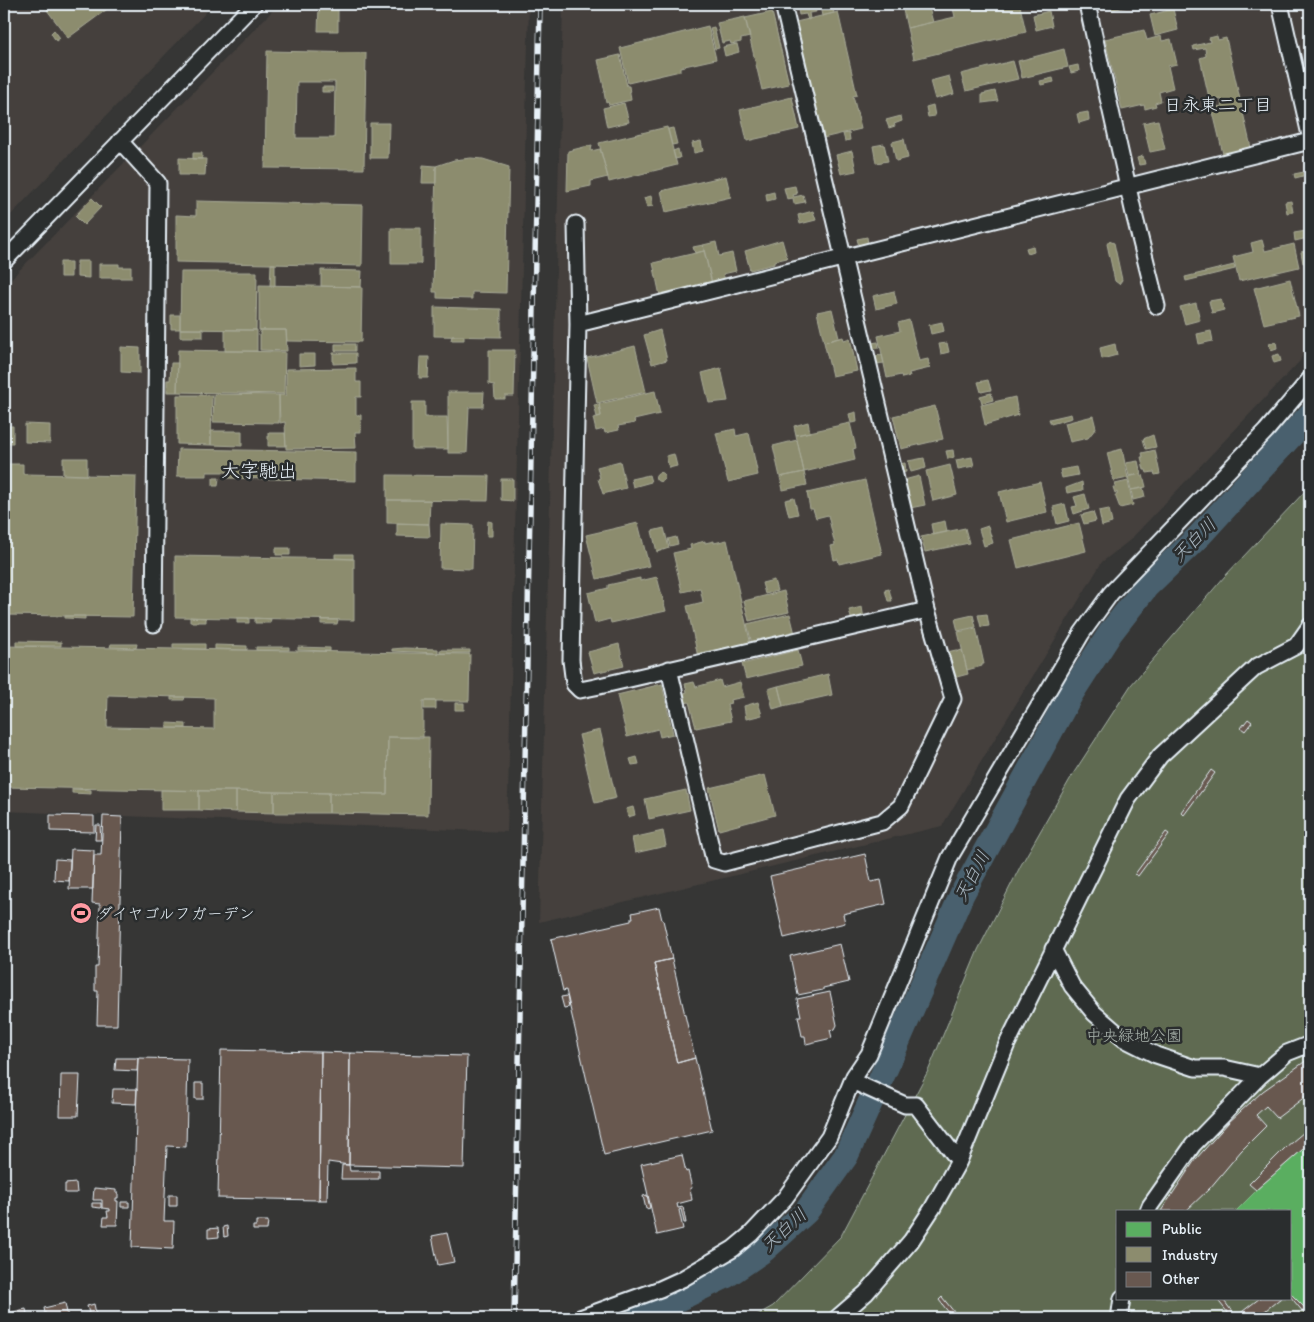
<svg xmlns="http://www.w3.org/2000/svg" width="1314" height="1322" viewBox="0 0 1314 1322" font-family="Itim,'Klee One',sans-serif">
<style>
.built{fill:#45403d}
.green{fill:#5e6a51;stroke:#a3aea4;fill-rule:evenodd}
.public{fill:#5aae61;stroke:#85c28e}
.industry{fill:#8c8c6e;stroke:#a8aa97;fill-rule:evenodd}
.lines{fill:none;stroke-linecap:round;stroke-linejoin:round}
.river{stroke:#4a616e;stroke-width:25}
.building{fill:#685850;stroke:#e8f1f8}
.minor-casing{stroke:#e8f1f8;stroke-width:19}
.minor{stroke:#2a2d2e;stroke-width:15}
.rail-casing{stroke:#e8f1f8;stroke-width:5.5}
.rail{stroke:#2a2d2e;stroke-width:4;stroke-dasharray:11;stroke-linecap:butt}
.labels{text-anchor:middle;stroke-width:5;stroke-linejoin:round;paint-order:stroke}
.poi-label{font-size:16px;fill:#e8f1f8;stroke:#2a2d2e;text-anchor:start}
.park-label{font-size:16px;fill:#aab4ad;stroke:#2a2d2e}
.neighbourhood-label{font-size:18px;fill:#e8f1f8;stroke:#2a2d2e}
.water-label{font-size:18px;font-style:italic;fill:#a9b7c1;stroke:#2a2d2e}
.quarter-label{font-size:19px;fill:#e8f1f8;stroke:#2a2d2e}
</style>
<rect width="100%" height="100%" fill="#363635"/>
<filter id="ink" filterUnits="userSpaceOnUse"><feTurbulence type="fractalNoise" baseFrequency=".02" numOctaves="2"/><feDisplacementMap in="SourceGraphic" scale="10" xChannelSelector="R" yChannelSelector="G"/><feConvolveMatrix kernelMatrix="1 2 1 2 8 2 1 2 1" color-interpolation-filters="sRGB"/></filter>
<g filter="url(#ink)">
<path class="built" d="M4,4h210l-210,218z
M279,4h250l-22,828 -503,-21v-525z
M563,4h747v331l-10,26 -170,179 -28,22 -160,264 -403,96z"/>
<path class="green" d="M1310,486v832h-558l21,-12 68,-70 88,-167 49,-119 43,-85 52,-91 58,-89 94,-109zM1118,1211h172v87h-172z"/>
<path class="public" d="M1310,1143v170l-20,-20v-82h-54l27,-27z"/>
<path class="industry" d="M55,4h59l-46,34 -21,-28z
M797,4h17l2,8 -7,1 1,6 -2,1 -2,-6 -7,1z
M832,4l2,9 -12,3 -2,-10z
M952,4h78l-10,2 6,26 -112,27 -7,-31 48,-11z
M1111,4h26l-25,6z
M924,5l2,4 3,-1 4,14 -26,6 -4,-18z
M319,6h19v25h-20z
M1173,9l5,21 -23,6 -5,-21z
M1049,11l3,15 -16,4 -3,-15z
M772,12l17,72 -27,6 -17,-72z
M838,12l19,83 -4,1 8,33 -38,9 -27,-116z
M745,17l5,20 -9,2v3l-10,2 -1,-3 -8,2 -5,-20z
M708,26l8,33 -36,8v4l-52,12 -8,-35z
M714,27l5,21 -4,1 -5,-21z
M54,30l6,8 -4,3 -5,-8z
M1144,30l3,10 14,-4 1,5 9,-2 6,25 -9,2 5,22 -14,4 2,9 -6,2 1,3 -11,3 -1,-4 -22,5 -17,-71z
M1217,36l1,4 8,-2 26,114 -28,6 -12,-50 10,-2 -1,-7 -11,3 -10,-44 6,-2 -1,-8 -11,2 -1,-4 17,-4 -1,-4z
M737,44l2,8 -14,4 -2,-9z
M1064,49l4,18 -46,11 -4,-17z
M267,51l99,2 -2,116 -99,-1zM297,82h38l-1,56h-38z
M620,55l7,31h2l2,14 -22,5 -1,-3 -2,1 -2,-11h1l-7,-32z
M1013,61l5,18 -52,12 -5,-17z
M1078,65l1,6 -8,2 -2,-6z
M949,76l5,18 -19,5 -5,-18z
M1053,78l1,4 -13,3 -1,-4z
M322,87h11v5h-11z
M995,91l3,10 -16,2v-9z
M792,97l7,32 -52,12 -7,-31z
M624,103l5,19 -22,5 -4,-19z
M933,105l2,11 -7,1 -2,-10z
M1088,112l1,8 -10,3 -2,-9z
M901,116l1,5 -8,3 1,2 -6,2 -3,-8z
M1158,120l7,29 -15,3 -7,-29z
M370,123h19l-1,35h-18z
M667,127l10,38 -68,17 -10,-39z
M673,128l4,16 -5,1 -4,-16z
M849,133l1,7 -5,1 -2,-7z
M904,139l4,19 -12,3 -4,-19z
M701,141l2,10 -9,2 -2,-10z
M884,144l4,17 -12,2 -3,-17z
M592,145l-1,6 9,-2 8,28 -17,4v5l-24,5 1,-40z
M678,149l2,9 -5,1 -2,-8z
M852,151l4,20 -15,3 -5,-19z
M193,153h9v6h-9z
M1143,156l2,8 -6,1 -2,-7z
M179,158l27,1 -1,16h-26z
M471,158l12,1 26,8 -3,126 -34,-1v7l-35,-1v-6h-4l3,-126 18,-6z
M423,165l13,1v17h-14z
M1304,172l-1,4 -8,2 -1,-4z
M726,176l5,21 -65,15 -5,-21z
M795,186l2,8 -4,1 1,2 9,-2 2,7 -11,2 -1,-6 -6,1 -3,-11z
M774,192l1,7 -8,2 -1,-7z
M651,196l2,10 -6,1 -3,-9z
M92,198l9,9 -17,18 -9,-9z
M196,201l167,4 -1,61 -186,-4v-47l20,1z
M1291,201l2,11 -6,1 -2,-11z
M813,211l3,9 -16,4 -2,-9z
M391,228h30v36h-30z
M1306,231l2,7 -13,3 -1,-8z
M867,237l1,7 -9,2 -2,-7z
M782,240l5,18 -13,3v3l-24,6 -5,-19z
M1262,240l3,11 29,-7 5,23 -60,14 -6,-24 20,-5 -2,-9z
M1109,241l5,2 8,37 -3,4 -4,-3 -8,-37z
M716,242l3,14 13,-3 4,18 -13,3 2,6 -13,3 -9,-38z
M703,245l1,6 -9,2 -2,-6z
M1033,246l1,6 -6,2 -2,-6z
M704,251l8,33 -52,12 -7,-33z
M1306,251l2,11 -5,1 -2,-11z
M77,261h12v17l-12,-1z
M60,262h11v15h-11z
M99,264h20v3h12v11h-32z
M271,264h4v22h-5z
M1234,265l1,4 -49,12 -1,-4z
M321,270l41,1 -1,16 -40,-1z
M181,272h76l-1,58 -76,-1z
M1290,279l9,37 -35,8 -10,-36z
M259,285l103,2 -1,55 -74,-1 -1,-11h-27z
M894,291l3,13 -21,5 -3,-13z
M1221,299l3,11 -12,3 -3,-12z
M1196,303l4,17 -15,4 -5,-17z
M434,307l67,2v28l-67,-1z
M832,309l7,29 -15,4 -7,-30z
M171,315h9v14h23v8h-23v-8h-9z
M909,320l10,41 9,-2 2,9 -21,5 1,3 -8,2 -1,-3 -14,3 -9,-42 22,-5 -2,-8z
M942,322l2,9 -13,3 -2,-9z
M225,330h32v21h-32z
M260,330h26l1,21 -27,-1z
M660,330l7,30 -15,4 -8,-29z
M1211,331l2,10 -14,3 -2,-10z
M452,336h12v4h-13z
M843,337l1,3 6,-2 7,33 -25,5 -8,-34z
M878,342l1,6 -6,1 -2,-6z
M1276,342l1,6 -6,2 -2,-6z
M947,343l2,9 -8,2 -2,-10z
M335,344h20v7h-20z
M1115,344l2,11 -15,4 -2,-11z
M635,346l11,46 -49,11 -10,-45z
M121,347l19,1v25l-19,-1z
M178,350l107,2 -1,42 -107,-2z
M489,350h26l-1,46h-9v3h-10l-1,-14 -5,-1z
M333,353h23v10l-23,1z
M299,354h16v11l-16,1z
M1279,354l2,7 -7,2 -2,-7z
M882,355l2,8 -8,1 -1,-8z
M420,357h9l-1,21h-9z
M171,363h7l-1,29h-10v-12h3z
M356,368v14h5v15h-5v18h5v17h-6l1,16 -70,1 -1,-27 -5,1 -1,-28h7v-26z
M721,368l7,33 -19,2 -7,-30z
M988,380l3,10 -10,2 -3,-10z
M655,391l5,23 -26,6 1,3 -17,3 1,4 -14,3 -1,-4 -8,2 -3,-13 8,-2 -2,-12z
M448,392h36l-1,15h-14l-2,46h-19z
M991,393l2,7 -11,3 -2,-7z
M214,394l65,1v28l-66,-1z
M177,395h35l-1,50 -34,-1z
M1015,397l3,18 -33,10 -4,-20z
M412,402h13v15h22l1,32h-36z
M599,404l2,12 -4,1 -3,-12z
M935,406l8,33 -42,10 -8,-33z
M856,412l1,10 -6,1 -2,-9z
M1071,414l1,4 -21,6 -2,-5z
M1093,416l3,12 -8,10 -18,4 -5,-19z
M808,422l2,10 -14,3 -2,-9z
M850,423l6,25 -3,1 2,11 -51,12 -8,-37z
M25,424l25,1v18l-25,-1z
M4,426h9v17h-9z
M735,429l1,7 13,-3 9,42 -30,7 -12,-49z
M211,431h31v15l-31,-1z
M268,433h17l1,13h-18z
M1153,435l3,12 -10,2 -3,-10z
M797,440l7,32 -24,5 -7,-31z
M178,449l178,3v29l-129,-3v-6h-20v4h-30z
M1122,449l6,29 -14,3 -7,-28z
M953,450l1,7 -6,2 -2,-8z
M1155,450l5,24 -5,1 -1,-3 -7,1 -1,-3h-2l-3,-13h2l-1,-4z
M674,454l3,12 -8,2 -3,-12z
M972,457l2,9 -16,3 -2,-9z
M63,458h24v17l-24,-1z
M924,458l2,10 -15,4 -3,-11z
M620,461l6,27 -23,6 -5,-15 2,-1 -3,-11z
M1138,461l3,13 -12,2 -3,-13z
M905,463l1,9 -5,1 -2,-9z
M4,464h19v10l113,2 -3,141 -129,-2z
M950,465l7,30 -24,6 -7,-30z
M1076,467l2,8 -16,3 -2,-8z
M804,472l3,13 -24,5 -3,-13z
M655.5 477a4.5 4.5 0 1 1 9 0a4.5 4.5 0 1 1-9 0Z
M1140,474l1,2 2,-1 3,12 -15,3 -3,-13z
M387,475l102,1 -1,25 -101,-1z
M649,475l2,7 -18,5 -2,-8z
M919,476l6,29 -15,3 -6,-28z
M213,478h6l-1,8h-5z
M501,479h12v22l-12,-1z
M865,480l17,74 -43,10 -1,-5 -4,1 -3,-14 4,-1 -7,-30 -12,3 -3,-9h-3l-3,-16z
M1128,481l5,24 -13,3 -5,-13h2v-3l-2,1 -2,-6h3l-1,-3z
M1040,482l7,30 -41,10 -7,-30z
M1082,482l1,8 -16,3 -1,-5z
M1143,488l2,9 -12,3 -2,-10z
M1085,494l4,15 -15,5 -2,-7 5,-1 -3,-9z
M794,498l4,16 -9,2 -4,-16z
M387,500h43l-1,24 -42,-1z
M1065,504l4,17 -12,3 -4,-17z
M1109,509l3,14 -10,3 -3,-15z
M1093,512l3,9 -12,3 -3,-9z
M488,521l4,1v14h-5z
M945,521l2,11 -14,3 -2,-11z
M397,523l32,1 1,13 -33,-1z
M638,523l11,43 -52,13 -11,-44z
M1079,523l7,28 -68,17 -7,-28z
M441,524l32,1 -1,44 -32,-1z
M988,526l5,17 -9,3 -5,-17z
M664,528l5,20 -12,4 -5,-21z
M965,528l4,15 -44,9 -4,-15z
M676,537l2,7 -8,2 -2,-7z
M727,540l24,105 -53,12 -11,-51 16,-4 -3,-14 -18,4 -9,-39 18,-4 -1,-4 15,-4v2l9,-2v2z
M276,548h14v7h-14z
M335,554h18v5l-18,-1z
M175,556l179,3v61l-179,-3z
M657,577l9,34 -55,12 -1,-4 -15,4 -7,-30 20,-5v-3l32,-7v3z
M774,580l3,11 -12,3 -3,-11z
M889,589l3,12h-4l-3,-11z
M784,591l5,21 -40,9 -5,-20z
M862,607l2,12 -12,3 -3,-12z
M790,614l5,20 -43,10 -5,-20z
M987,614l2,12 -8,1 -3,-12z
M973,615l3,12 -18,4 -3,-12z
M65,616h20v3l-20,-1z
M190,617l16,1v4h-16z
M237,618h12v5h-12z
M255,618l16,1 -1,4h-15z
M321,620h17l-1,4h-16z
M976,628l8,36h-2v2l-15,4 -9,-38z
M16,641l45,1v4h-45z
M111,644h26l-1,4 -26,-1z
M173,644h32v5l-32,-1z
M619,644l5,22 -30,7 -6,-21z
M215,645l32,1v4l-32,-1z
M4,646l466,8 -1,47h-46v37l-35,-1 -1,57 -383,-7zM108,695l106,3v31l-107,-2z
M256,647h33v3h-33z
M298,647l32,1v3l-32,-1z
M404,648l34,1v4l-46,-2v-2z
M440,650h30v3h-30z
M798,650l4,16 -56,13 -4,-15z
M956,650v2l6,-2 6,24 -15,4 -6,-26z
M828,674l4,21 -49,11 -5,-20z
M720,680l2,7 18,-5 4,15 -14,3 1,3 -4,1 4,17 -35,7 -7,-26 -4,1 -3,-9 5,-2 -2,-8 9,-2 2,5z
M662,684l11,50 -13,3 -2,-8 -31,8 -10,-42z
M778,686l5,20 -10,3 -5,-20z
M171,697h14l-1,3h-13z
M424,701h12v8h-12z
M758,702l4,13 -16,4 -2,-13z
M455,703h9v7h-9z
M167,723l19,1v4h-19z
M600,730l16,68 -21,5 -16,-68z
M388,737h41l-1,78 -99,-2v-20l58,1z
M637,757l2,7 -7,1 -2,-6z
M765,775l10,40 -56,15 -10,-42z
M72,789l19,1v4l-19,-1z
M161,790l38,1v19h-38z
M686,790l4,20 -41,9 -4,-20z
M199,791h37v21l-37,-2z
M236,791l38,1v21l-38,-1z
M274,792l55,1v20h-55z
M633,807l2,8 -7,2 -2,-8z
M663,831l3,15 -31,7 -3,-15z"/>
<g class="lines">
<path class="river" d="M639,1318l87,-42 38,-26 42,-38 40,-56 48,-106 68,-156 109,-200 40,-62 35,-45 54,-52 110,-120"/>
</g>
<path class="building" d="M1248,719l4,3 -7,9 -4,-3z
M1211,770l4,3 -31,42 -3,-3z
M50,815l44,1v16l-44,-1z
M103,816l19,1 -5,208h-20l1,-34h-3v-24h3l2,-63 -8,-1 2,-48h7z
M96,825h4l1,15h-6z
M1166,832l3,2 -31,42 -3,-2z
M71,849l23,1 -1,39h-24z
M865,854l6,28 10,-2 5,24 -43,10 2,9 -61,15 -14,-62z
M55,859l15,1 -1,21 -15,-1z
M659,907l3,13h1l9,39 -18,4 23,100 18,-5 17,72 -108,25 -38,-165 -3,1 -12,-52 80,-18v-3h2l-1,-5z
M840,944l9,38 -26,6v2l-25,5 -8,-39z
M672,959l23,99 -18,5 -23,-100z
M830,992l7,33 -2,4 -5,1 2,8 -26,6 -1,-8h-3l-4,-20h3l-4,-17z
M567,996l2,11 -5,1 -3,-11z
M221,1050l100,2 -2,148 -101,-2z
M321,1052l29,1 -1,112 -21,-3 -1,38h-8z
M350,1053l117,3 -3,112 -115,-3z
M116,1058h22l-1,13 -22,-1z
M138,1058l50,1 -2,88 -19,-1 -3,75h10l-1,28 -41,-2z
M1310,1058v35l-33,25 -11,-12 -10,9 10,11 -25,25 -31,37 -24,23h-25l34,-51 34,-38 34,-31z
M61,1075h19l-2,41h-18z
M195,1083h8v16h-8z
M113,1089h24l-1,15 -24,-1z
M1310,1127v16l-54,47 -7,-6 37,-37z
M682,1155l4,17 2,-1 4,17h-2l2,12 -15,4 1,4 5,-1 3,16h-2l-3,-14 -2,1 4,19 -26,6 -16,-71z
M342,1165h7l1,6h29v8h-38z
M76,1183l1,10h-12v-9z
M94,1188l22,2v3h2v5h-2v3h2l-1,24h-14l1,-8h4l-1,-6h3v-2l-8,-1v-8h-9z
M169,1195h8v11h-8z
M647,1195l3,13 -4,1 -3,-13z
M121,1202h8v5h-8z
M92,1203h9v5l-9,-1z
M256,1221h12l-1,9h-14v-4h3z
M227,1226l1,10 -4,1 -1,-10z
M218,1228l1,9 -11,1v-9z
M447,1233l7,29 -16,3 -6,-29z
M1290,1293l20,20v5h-2l-18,-22z
M942,1297l17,21h-6l-14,-18z
M1216,1298h6l14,19 -4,1z
M1260,1298h21l-25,20h-22z
M65,1303l3,15h-22l-2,-10z
M94,1304l3,14h-20l-1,-2 13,-3 -2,-7z
M26,1309l2,9h-24v-4z"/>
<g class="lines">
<g class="minor-casing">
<path id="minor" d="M1087,4l47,210 23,92
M1280,4l30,131
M120,141l38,42 -4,441
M576,224l2,100 -7,336 3,24 6,6 15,-3 332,-77
M4,261l250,-257
M578,324l732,-183
M669,669l45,191 10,3 158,-41 19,-16 52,-107 -26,-89 -144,-606
M1053,949l19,37 22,27 30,26 32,16 39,13h29l36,8
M852,1081l53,24h11l43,56
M1148,1211l2,-5 43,-61 67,-69 27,-23 23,-9
M580,1318l80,-29 22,-10 51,-30 18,-15 34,-36 44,-61 25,-61 15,-22 81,-197 132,-224 29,-40 155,-162 44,-52
M837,1318l29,-25 45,-52 21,-32 27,-48 48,-117 121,-245 32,-43 96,-89 40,-21 14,-20
M1121,1318l-1,-6 2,-14"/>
</g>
<use href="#minor" class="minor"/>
<g class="rail-casing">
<path id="rail" d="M514,1318l26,-1314"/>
</g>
<use href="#rail" class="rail"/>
</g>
</g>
<defs>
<g id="stadium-disc" transform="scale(1.125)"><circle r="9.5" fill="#ff9aa2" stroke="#2a2d2e"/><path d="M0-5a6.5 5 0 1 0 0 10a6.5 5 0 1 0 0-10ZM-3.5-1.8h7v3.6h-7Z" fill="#111"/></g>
</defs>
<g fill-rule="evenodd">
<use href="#stadium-disc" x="81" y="913"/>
</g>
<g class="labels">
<g class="poi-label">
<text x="97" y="919">ダイヤゴルフガーデン</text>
</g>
<g class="park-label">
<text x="1134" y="1041">中央緑地公園</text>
</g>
<g class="neighbourhood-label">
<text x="1218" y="111">日永東二丁目</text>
</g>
<g class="water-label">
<text transform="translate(1194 540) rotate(-45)" y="6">天白川</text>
<text transform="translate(972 876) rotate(-62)" y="6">天白川</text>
<text transform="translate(784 1230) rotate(-43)" y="6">天白川</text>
</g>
<g class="quarter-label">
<text x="259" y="477">大字馳出</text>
</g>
</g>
<rect width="1314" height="1322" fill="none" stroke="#2a2d2e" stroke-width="20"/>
<rect x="10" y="10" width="1294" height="1302" fill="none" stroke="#e8f1f8" stroke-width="2" filter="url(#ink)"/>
<rect x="1116" y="1210" width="175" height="90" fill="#2a2d2e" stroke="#767b7f"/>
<rect x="1126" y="1222" width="25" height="15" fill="#5aae61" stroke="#767b7f"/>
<text x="1162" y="1234" font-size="15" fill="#e8f1f8">Public</text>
<rect x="1126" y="1247" width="25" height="15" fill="#8c8c6e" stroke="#767b7f"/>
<text x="1162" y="1260" font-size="15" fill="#e8f1f8">Industry</text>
<rect x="1126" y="1272" width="25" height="15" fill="#685850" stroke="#767b7f"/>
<text x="1162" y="1284" font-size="15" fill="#e8f1f8">Other</text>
</svg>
